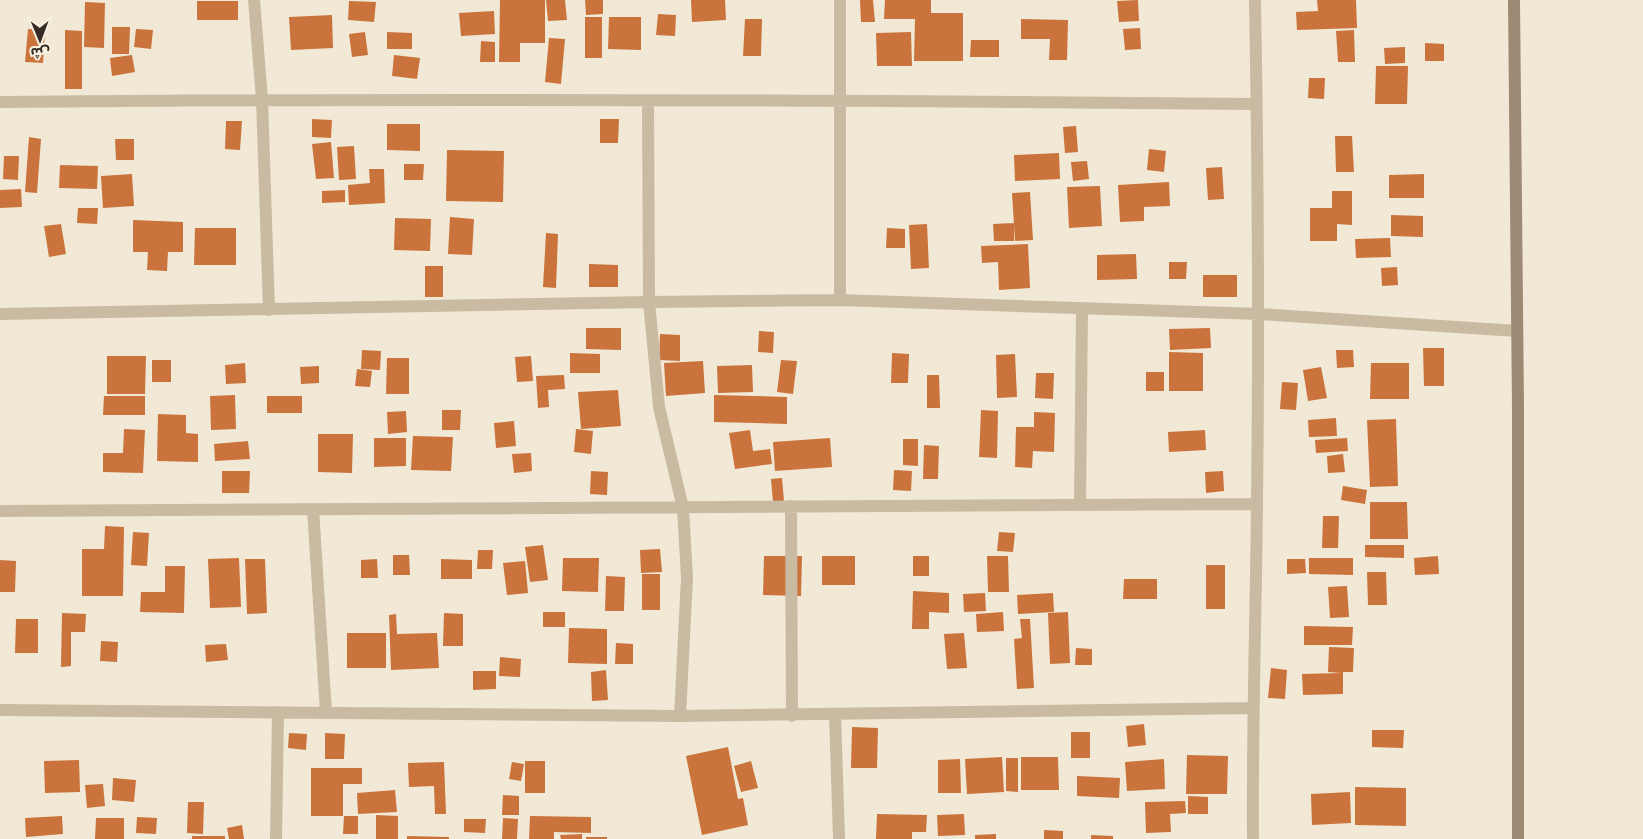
<svg xmlns="http://www.w3.org/2000/svg" width="1643" height="839" viewBox="0 0 1643 839" font-family="'Fira Sans Condensed','Noto Sans Arabic',sans-serif">
<style>
.building{fill:#ca733c}
.lines{fill:none;stroke-linecap:round;stroke-linejoin:round}
.street{stroke:#c9baa2;stroke-width:12}
.secondary{stroke:#9d8974;stroke-width:12}
</style>
<rect width="100%" height="100%" fill="#f1e9d6"/>
<path class="building" d="M500,0h45v43h-25v19h-21z
M546,0h19l2,20 -19,1z
M585,0h18v14l-17,1z
M691,0h34l1,20 -34,2z
M860,0h13l2,22h-14z
M885,0h46v13h32v48h-49l1,-42h-31z
M1138,0l1,21 -20,1 -2,-21z
M1317,0h39l1,28 -60,2 -1,-18 22,-1z
M197,1h41v19h-41z
M349,1l27,1 -2,20 -26,-2z
M85,2l20,1 -1,45 -20,-1z
M494,11l1,23 -34,2 -2,-23z
M658,14l18,1 -1,21 -19,-1z
M332,15l1,33 -42,2 -2,-33z
M585,17h17v41h-17z
M609,17h32v33l-33,-1z
M745,19h17l-1,37h-18z
M1021,19l47,1 -1,40h-18l1,-21h-29z
M112,27h18l-1,27h-17z
M1140,28l1,21 -16,1 -2,-21z
M28,29l17,1 -2,33 -18,-1z
M136,29l17,1 -2,19 -17,-2z
M65,30l17,1v58h-17z
M1354,30l1,32h-17l-2,-31z
M365,32l3,23 -16,2 -3,-23z
M387,32l25,1v16h-25z
M911,32l1,34h-35l-1,-33z
M549,38l16,1 -4,45 -16,-2z
M971,40h28v17h-29z
M481,41l14,1v20h-15z
M1425,43l19,1v17h-19z
M1405,47v16l-20,1 -1,-16z
M132,55l3,17 -23,4 -2,-18z
M394,55l26,3 -3,21 -25,-3z
M1376,66h32l-1,38h-32z
M1309,78h16l-1,21 -16,-1z
M312,119l20,1 -1,18 -19,-1z
M600,119h19l-1,24h-18z
M226,121h16l-2,29 -15,-1z
M387,124h33v27l-33,-1z
M1076,126l2,26 -13,1 -2,-26z
M1335,136h17l2,36h-18z
M29,137l12,2 -4,54 -12,-1z
M115,139h19v21h-18z
M331,142l3,36 -18,1 -4,-35z
M354,146l2,33 -17,1 -2,-33z
M1149,149l17,2 -2,21 -17,-2z
M447,150l57,1 -1,51 -57,-1z
M1059,153l1,26 -45,2 -1,-26z
M4,156h15l-1,24 -15,-1z
M1087,161l2,18 -16,2 -2,-19z
M404,164h20l-1,16h-19z
M60,165l38,1 -1,23 -38,-1z
M1222,167l2,32 -16,1 -2,-32z
M369,169h15l1,34 -36,2 -1,-20 22,-2z
M132,174l2,32 -31,2 -2,-32z
M1424,174v24h-35v-23z
M1169,182l1,24 -26,1v14l-24,1 -2,-37z
M1100,186l2,40 -33,2 -2,-41z
M21,189l1,18 -22,1v-18z
M345,190v12l-23,1v-12z
M1332,191h20v34l-15,-1v17h-27v-33h22z
M1030,192l3,48 -18,1 -3,-48z
M78,208h20l-1,16 -20,-1z
M1391,215l32,1v21l-32,-1z
M450,217l24,2 -2,36 -24,-1z
M395,218l36,1 -1,32 -36,-1z
M133,220l50,2v30h-15l-1,19 -20,-1 1,-18h-15z
M1014,223v18h-20l-1,-17z
M61,224l5,30 -17,3 -5,-31z
M927,224l2,44 -18,1 -2,-44z
M195,228h41v37h-42z
M887,228l18,1v19h-19z
M546,233l12,1 -2,54 -13,-1z
M1390,238l1,19 -35,1 -1,-19z
M1028,244l2,44 -31,2 -1,-28 -16,1 -1,-17z
M1136,254l1,25 -40,1v-25z
M1169,262h18l-1,17h-17z
M589,264l29,1v22h-29z
M425,266h18v31h-18z
M1397,267l1,18 -16,1 -1,-18z
M1203,275h34v22h-34z
M586,328h35v22l-35,-1z
M1210,328l1,20 -41,2 -1,-21z
M759,331l15,1 -1,21 -15,-1z
M660,334l20,1v26l-21,-1z
M1423,348h21v38h-20z
M362,350l19,1 -1,19 -19,-1z
M1336,350h17l1,17 -17,1z
M1169,352l34,1v38h-34z
M570,353l30,1v19h-30z
M892,353l17,1 -1,29h-17z
M1015,354l2,43 -20,1 -1,-43z
M107,356h39l-1,38h-38z
M531,356l2,25 -16,1 -2,-25z
M387,358h22v36h-23z
M152,360h19v22h-19z
M781,360l16,1 -4,33 -16,-2z
M703,361l2,32 -39,3 -2,-33z
M245,363l1,20 -20,1 -1,-19z
M1371,363h38v36h-39z
M752,365l1,27 -35,1 -1,-27z
M319,366v17l-18,1 -1,-17z
M1321,367l6,31 -19,3 -5,-31z
M357,369l15,2 -2,16 -15,-1z
M1146,372h18v19h-18z
M1036,373h18l-1,26 -18,-1z
M564,375l1,14 -17,1 1,17 -11,1 -2,-32z
M927,375h12l1,33h-13z
M1282,382l16,1 -2,27 -16,-1z
M618,390l3,36 -40,3 -3,-37z
M235,395l1,34 -25,1 -1,-34z
M714,395l73,2v27l-73,-2z
M104,396h41v19h-42z
M267,396h35v17h-35z
M442,410h19l-1,20h-18z
M981,410l17,1 -1,47 -18,-1z
M406,411l1,21 -19,2 -1,-22z
M1034,412l21,1 -1,39 -21,-1 -1,17 -17,-1 1,-40h18z
M158,414l28,1v18l12,1v28l-41,-1z
M1336,418l1,18 -28,1 -1,-17z
M1396,419l2,67 -28,1 -3,-67z
M514,421l2,25 -20,2 -2,-25z
M124,429l21,1 -2,43 -40,-1v-19h20z
M576,429l17,2 -2,23 -17,-2z
M750,430l3,21 17,-2 2,15 -37,5 -6,-36z
M1205,430l1,20 -37,2 -1,-20z
M318,434h35l-1,39 -34,-1z
M413,436l40,1 -2,34 -40,-1z
M374,438h32v28l-32,1z
M830,438l2,29 -57,4 -2,-29z
M1347,438l1,13 -32,2 -1,-13z
M903,439h15v27l-15,-1z
M248,441l2,18 -35,2 -1,-17z
M924,445l15,1 -1,33h-15z
M531,453l1,18 -18,2 -2,-19z
M1343,454l2,18 -17,1 -1,-17z
M894,470l18,1 -1,20 -18,-1z
M222,471h28l-1,22h-27z
M591,471l17,1 -1,23 -17,-1z
M1223,471l1,20 -18,2 -1,-21z
M782,478l2,23 -11,1 -2,-23z
M1343,486l24,4 -2,14 -24,-4z
M1370,502h37l1,37h-38z
M1323,516h16l-1,32h-16z
M105,526l19,1 -1,69h-41v-47h22z
M133,532l16,1 -2,33 -16,-1z
M999,532l16,1 -2,19 -16,-1z
M543,545l5,35 -18,2 -5,-35z
M1365,545h39v13l-39,-1z
M660,549l2,23 -21,1 -1,-23z
M478,550h15l-1,19h-15z
M393,555h16l1,20h-17z
M764,556h38l-1,40 -38,-1z
M822,556h33v29h-33z
M913,556h16v20h-16z
M987,556h21l1,36h-21z
M1438,556l1,18 -24,1 -1,-17z
M239,558l2,49 -31,1 -2,-49z
M563,558h36l-1,34 -36,-1z
M1309,558h44v17l-44,-1z
M245,559h20l2,54 -20,1z
M377,559l1,19h-17v-18z
M441,559l31,1v19h-31z
M1287,559h18l1,14 -19,1z
M0,560l16,1 -1,31h-15z
M525,561l3,32 -21,2 -4,-32z
M1206,565h19v44h-19z
M165,566h20l-1,47 -44,-1 1,-20h24z
M1367,572h19l1,33h-19z
M642,574h18v36h-18z
M606,576l19,1 -1,34h-19z
M1124,579h33v20h-34z
M1347,586l2,31 -19,1 -2,-31z
M913,591l36,2v20l-20,-1v17h-17z
M985,593l1,18 -22,1 -1,-18z
M1053,593l1,19 -36,2 -1,-19z
M543,612h22v15h-22z
M1003,612l1,19 -27,1 -1,-18z
M1068,612l2,51 -20,1 -2,-51z
M62,613l24,1 -1,18h-14v34l-10,1z
M444,613l19,1v32h-20z
M396,614l1,20 40,-1 2,35 -48,2 -2,-55z
M16,619h22v34h-23z
M1020,619h10l4,69 -17,1 -3,-50 8,-1z
M1304,626l49,1 -1,18h-48z
M569,628l38,1v35l-39,-1z
M347,633h39v35h-39z
M964,633l3,35 -20,1 -3,-35z
M101,641l17,1 -1,20 -17,-1z
M616,643l17,1v20h-18z
M226,644l2,16 -22,2 -1,-17z
M1329,647l25,1 -1,24h-10v22l-40,1 -1,-21 39,-1 -13,-1z
M1076,648l16,1v16h-17z
M500,657l21,2 -1,18 -21,-1z
M1271,668l16,2 -2,29 -17,-1z
M606,670l2,30 -16,1 -1,-29z
M473,671h23v18l-23,1z
M1144,724l2,21 -18,2 -2,-21z
M852,727l26,1 -1,40h-26z
M1372,730h32l-1,18 -31,-1z
M1071,732h19v26h-19z
M289,733l18,1 -1,16 -18,-2z
M325,733l20,1 -1,25h-19z
M728,747l10,52 5,-1 5,27 -46,10 -16,-79z
M1187,755l41,1 -1,38h-41z
M1002,757l2,35 -37,2 -2,-35z
M1021,757h37l1,33h-38z
M1006,758h12v34l-12,-1z
M960,759l1,34h-23v-33z
M1164,759l1,30 -38,2 -2,-29z
M79,760l1,32 -35,1 -1,-32z
M525,761h20v32h-20z
M751,761l7,27 -17,4 -7,-26z
M444,762l2,52h-11l-1,-28 -25,1 -1,-24z
M512,762l12,2 -3,17 -12,-2z
M311,768h51v16h-19v32h-32z
M1077,776l43,2 -1,20 -42,-2z
M113,778l23,2 -2,22 -22,-2z
M103,784l2,22 -18,2 -2,-23z
M1355,787l51,1v38l-51,-1z
M395,790l2,22 -39,2 -1,-21z
M1350,792l1,31 -39,2 -1,-31z
M503,795l16,1v19h-17z
M1188,796l20,1v17h-20z
M1185,801l1,12 -16,1 1,18 -25,1 -1,-31z
M188,802h16l-1,32 -16,-1z
M877,814l50,1 -1,17h-14v7h-36z
M964,814l1,21 -27,1 -1,-21z
M376,815l22,1v23h-22z
M62,816l1,18 -37,3 -1,-19z
M344,816h14v18h-15z
M530,816l61,1v16l-37,-1v7h-25z
M137,817l20,1 -1,16 -20,-1z
M96,818h28v21h-29z
M503,818l15,1 -1,20h-15z
M464,819h22l-1,14 -21,-1z
M242,825l2,14h-15l-2,-11z
M1044,830l19,1v8h-19z
M582,834v5h-21l-1,-4z
M996,834v5h-21v-4z
M1091,835l22,1v3h-22z
M192,836h33v3h-33z
M407,836l42,1v2h-42z
M586,837h21v2h-21z"/>
<g class="lines">
<path class="street" d="M254,0l8,99 7,211
M840,0v300
M648,101l1,201 10,105 24,101 4,70 -7,138
M0,102c419,-4 838,-2 1257,2
M0,314l649,-12 191,-2 419,14 258,17
M1080,505l2,-197
M791,506l1,210
M313,509l13,203
M0,511l1257,-7
M0,710l680,6 572,-8
M835,714l4,125
M276,839l2,-127
M1253,839c-1,-113 3,-225 4,-337 2,-168 1,-335 -2,-502"/>
<path class="secondary" d="M1514,0l4,408v431"/>
</g>
<g transform="translate(40 40) rotate(179)" stroke="#f9f2e2" stroke-width="4" paint-order="stroke">
<path d="M0-4L9 19L0 12L-9 19Z" fill="#342c25"/>
<text y="-8" font-size="14" font-weight="bold" text-anchor="middle" fill="#342c25">ش</text>
</g>
</svg>
